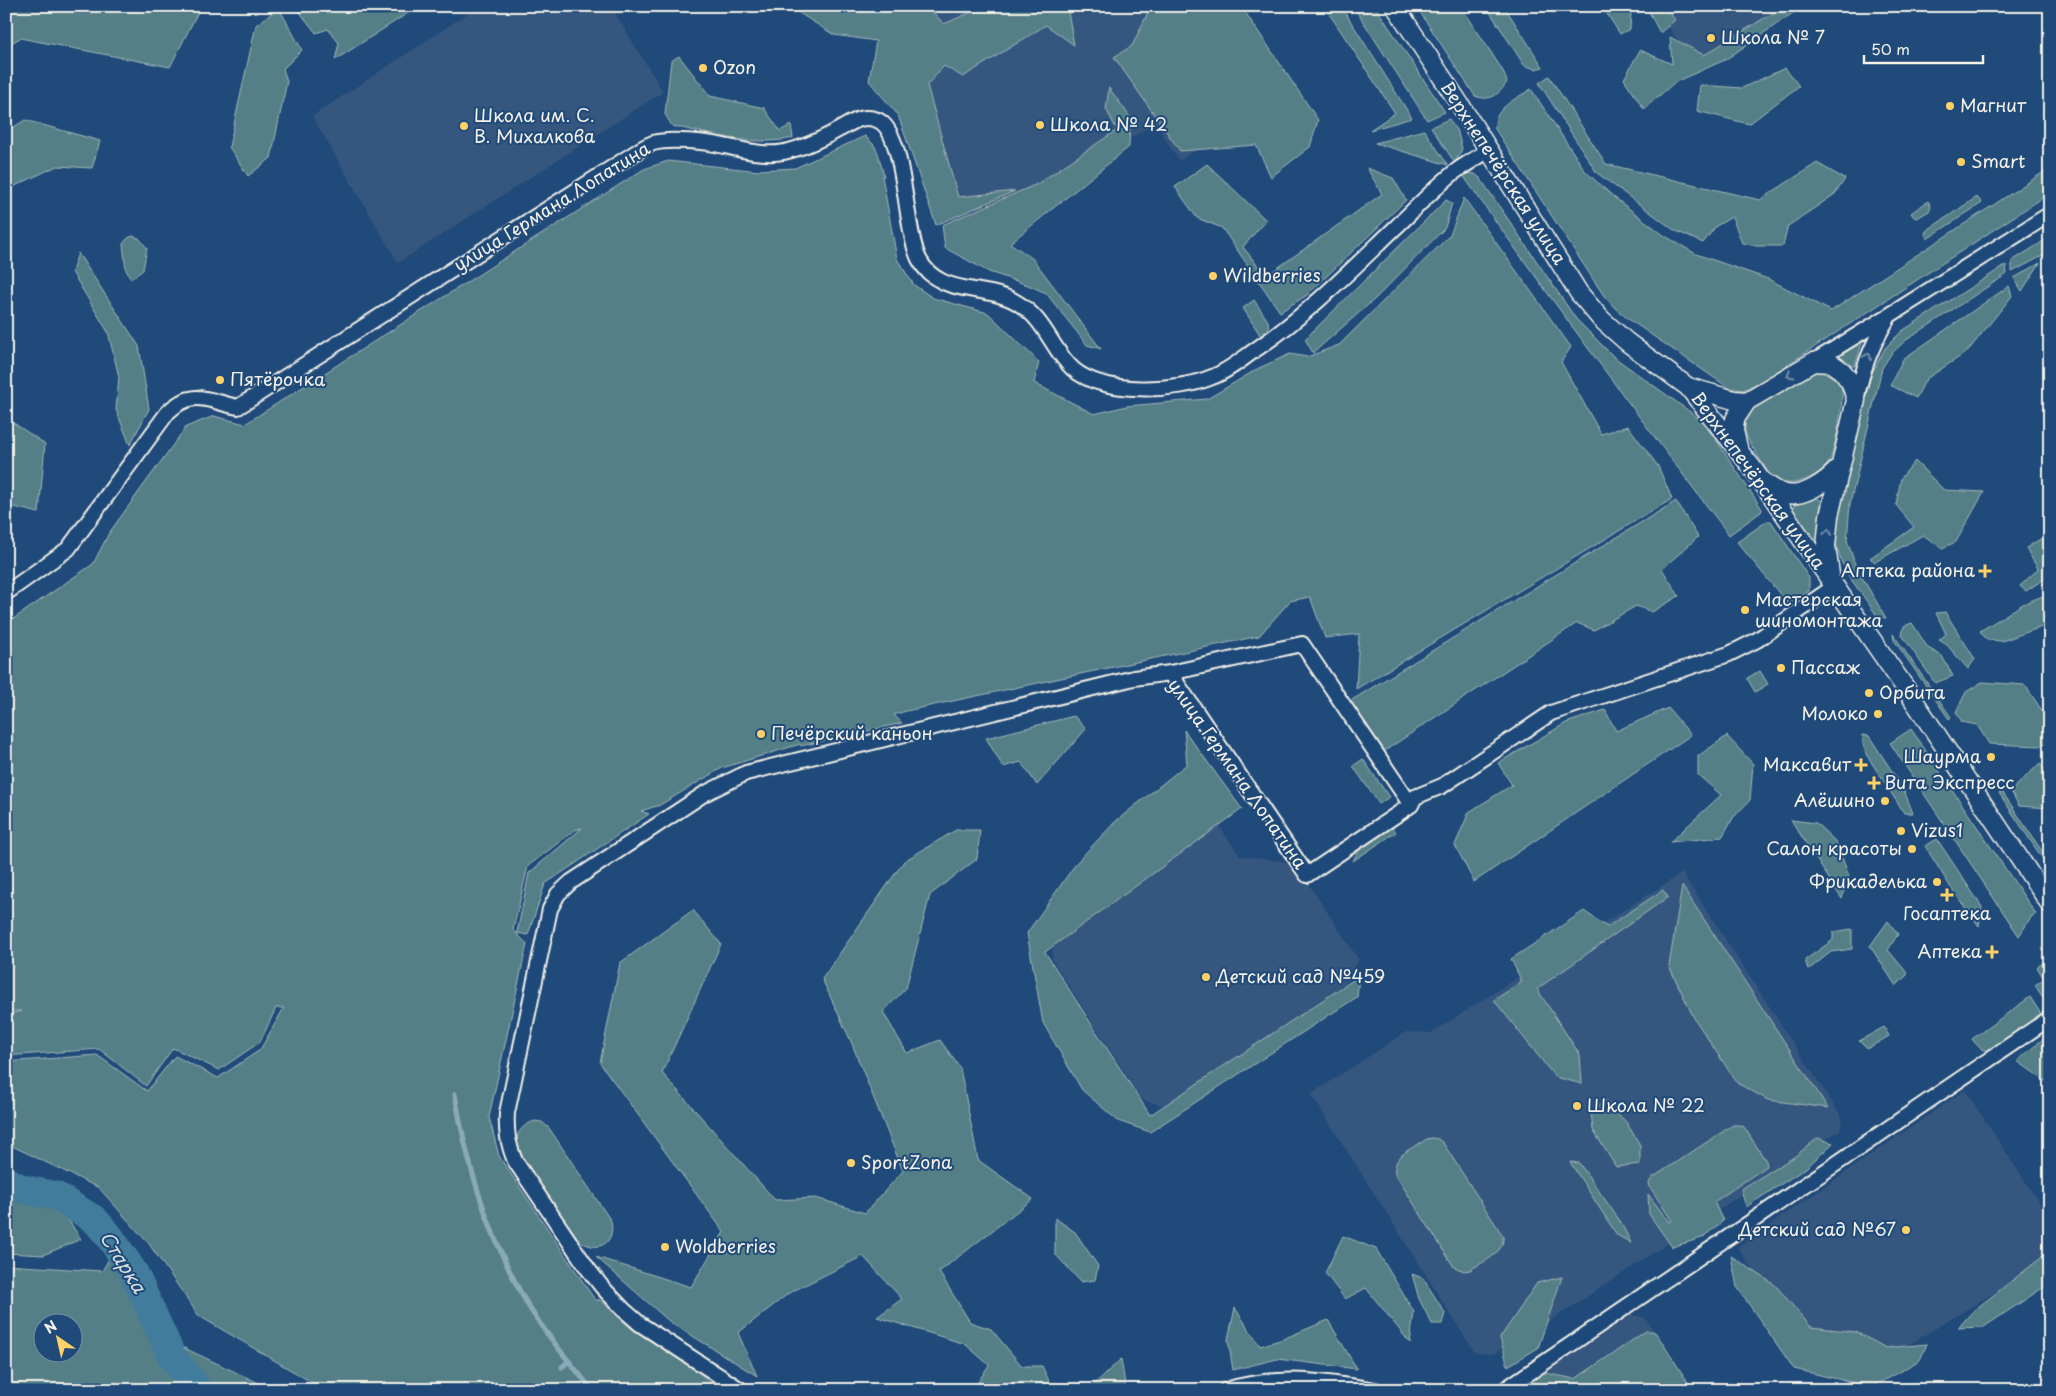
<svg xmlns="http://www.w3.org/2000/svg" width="2056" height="1396" viewBox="0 0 2056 1396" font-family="'Playpen Sans',sans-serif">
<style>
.built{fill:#36567f}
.green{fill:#547f87;stroke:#a4b8b8;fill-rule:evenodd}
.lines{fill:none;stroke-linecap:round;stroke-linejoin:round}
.stream{stroke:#8aaaba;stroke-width:5}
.river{stroke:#437b9c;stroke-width:29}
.minor-casing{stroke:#f4f1e8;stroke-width:18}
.tertiary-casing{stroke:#f4f1e8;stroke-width:21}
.minor{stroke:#1f4a7a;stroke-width:14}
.tertiary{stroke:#1f4a7a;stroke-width:18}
.oneway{stroke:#748da6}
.poi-dot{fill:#ffd166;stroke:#1f4a7a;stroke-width:2}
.labels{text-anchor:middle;stroke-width:4;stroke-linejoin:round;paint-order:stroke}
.poi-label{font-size:18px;fill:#f4f1e8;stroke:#1f4a7a;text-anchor:start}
.street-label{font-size:18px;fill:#f4f1e8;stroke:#1f4a7a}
.water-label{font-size:19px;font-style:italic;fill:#d9dfdd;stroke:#1f4a7a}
</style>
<rect width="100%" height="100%" fill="#1f4a7a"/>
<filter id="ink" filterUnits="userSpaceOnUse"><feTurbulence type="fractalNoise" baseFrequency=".02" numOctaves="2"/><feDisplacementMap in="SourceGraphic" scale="10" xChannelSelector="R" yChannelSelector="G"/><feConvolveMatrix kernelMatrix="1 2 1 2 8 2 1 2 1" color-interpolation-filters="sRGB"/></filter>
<g filter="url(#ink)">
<path class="built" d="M479,6h132l52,86 -265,171 -86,-147z
M868,6h327l66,102 -82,53 -24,-38 -191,122 -23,-40z
M1654,6h140l-96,64z
M1217,823l23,33 55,7 64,97 -21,34 -169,113 -27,-7 -90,-141 2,-24z
M1682,873l161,246 -3,11 -296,195 -51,29 -18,-1 -164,-259 95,-62 25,1z
M1965,1090l85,129v39l-177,109 -76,-34 -60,-86z
M1626,1314l18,3 12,16 -4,-2h-6l-71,48 -35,-7z"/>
<path class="green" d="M6,6h195l-31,61 -150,-29 -14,8z
M295,6h124l-84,54 4,-17 -11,-14 -12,4z
M788,6h139l17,18 41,-18h82l7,39 -28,-20 -83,52 -19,-11 -17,19 31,112 57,-6 -79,34 -38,-110 -29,-34 7,-40 -42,-6z
M1151,6h90l77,114 -8,27 -39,30 -15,-32 -76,6 -66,-94 18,-11z
M1324,6h17l71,112 -42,12 25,-17z
M1353,6h22l70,106 -18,8z
M1416,6h45l42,65 4,11c-8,13 -17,20 -32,14z
M1486,6h18l39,61 -8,2 -11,-4z
M1602,6h37l-8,7 -1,16 -10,5z
M1646,6h19l10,14 -15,13z
M1784,6h19l-78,54 -50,22 -31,27 -20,-30 16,-29 32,14 -2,-27 34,18z
M279,8l23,42 -19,19 4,12 -16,77 -23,18 -19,-29 27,-122z
M679,56l31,40 54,12 16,23 11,-6 2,13c-40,9 -81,-4 -121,-12l-7,-12 6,-53z
M1785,68l14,18 -50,38 -52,-13 3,-26 42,3z
M1549,76l57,88 154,36 57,-37 28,16 -10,15 -47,32 -5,20h-27l-14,-3 -10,-26 -16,9 -13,17 -29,-13 -77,-57 -58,-90z
M1109,88l21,29 -1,30 -119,96 23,16 68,90 -14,-4 -41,-52 -18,-8 -39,-13 -44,-24 -3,-23 95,-41 80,-54 -11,-21z
M1531,89l55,83 29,26 50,38 31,18 72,25 63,32 219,-143v25l-286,187 -21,10 -14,-2 -102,-70 -11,-9 -12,-13 -109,-167c-2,-21 21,-30 36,-40z
M1449,119l9,14 4,16 -7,14 -24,-36z
M25,120l75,21 -8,27 -35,-2 -40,19 -11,7v-60z
M1424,130l24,35 -73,-22z
M865,136l9,9 4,8 6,23h-2l15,83 17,26 19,13 55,15 51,49 -5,21 60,31 33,-8 80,-7 52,-31 31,-14 17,3 32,-12 111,-110 14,-37 107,149 -10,15 40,72 27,-8 30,40 14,33 -316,190 3,-55 -34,4 -15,-41 -20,4 -31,35 -353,75 -12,4 8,8 -101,23 -1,-2 -78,24 -62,37 -19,6 8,3 -104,70 -17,51 -11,-2 12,-60 53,-45 -7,2 -47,36 -15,64 14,14 -38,173 10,39 94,141 5,4 1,-2 33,30 94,61h-407l-1,-4 -119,-70 -50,-72 -50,-56 -93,-45v-81l91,-7 50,36 28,-35 43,22 42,-28 24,-42h-8l-16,34 -41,28 -46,-22 -27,38 -47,-37 -93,7v-41l15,-4h-9l-6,-7v-380l87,-60 16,-31 77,-106 28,-11 31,8 399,-255 24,-8 91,10 1,-1 35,-2z
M1207,164l59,56 -23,27 23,29 116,-82 -15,-26 26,10 13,22 -99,95 -27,17 -58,-84 -25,-10 -22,-31z
M1468,173l7,1 5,4 96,141 38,38 86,62 17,22 45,68 -1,3 -32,23c-91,-119 -181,-239 -267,-361z
M1977,197l5,6 -55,36 -2,-5 1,-3z
M1446,200l6,3 -7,25 -68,69 -64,56 -8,-14z
M1928,201l3,5 -2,5 -12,7 -3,-1 -3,-4z
M132,236l7,2 8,10 -4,22 -12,9 -5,-9 -3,-26 4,-5z
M2050,237v11l-4,6 -34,18v-11z
M78,253l61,93 10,63 -19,36 -14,-35 3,-33 -11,-45 -36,-60z
M2040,263l-18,28 -8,-13z
M2006,265l1,9 -102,67 -14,13 -9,14 -32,136 -3,36 9,27 30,51 -8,-1 -28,-39 -8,-15 -6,-19v-26l34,-141 15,-29 17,-17z
M2009,286l3,10 -45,56 -41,27 -10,19 -26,-13 13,-26z
M1254,300l14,21 1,10 -7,7 -19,-30z
M1859,341l3,2 -7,23h-4l-12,-10v-3z
M1821,371c8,3 16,8 20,16 5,10 -7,65 -12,75 -9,15 -42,30 -57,15 -7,-8 -13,-20 -19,-29 -9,-14 -12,-25 -1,-38l61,-38z
M6,418l39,26 -6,69 -33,-8z
M1915,461l29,29 40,2 -28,50 -14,6 -19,-13 -48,27 -5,-4 44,-31 -18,-22 5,-27z
M1817,498l5,3 -3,35 -3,4 -4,-2 -19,-29 1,-4z
M1676,501l22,36 -36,32 17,27 -27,16 -16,-6 -42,24 -17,-7 -197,131 -33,-51z
M1767,521h4l38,57v13l-21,13 -51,-62z
M2050,533v42l-24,16 -6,-5 18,-17 -12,-21z
M2050,593v31l-48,17 -15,-1 -7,-9 43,-27z
M1945,612l30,47 -7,10 -21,-24 -8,-5 7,-6 -10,-21z
M1912,623l16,25 14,8 11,20 -18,7 -33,-48 2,-9z
M1893,634l58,83 -2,2 -55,-79z
M1760,671l8,13 -13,8 -8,-14z
M1982,682l43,3 25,38v18l-8,5 -53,-2 -12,-19 -15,-3 -6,-10 10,-20z
M1668,708l23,27 -217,147 -19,-37 14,-33 43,-27 -14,-22 68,-40 39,-13 11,21z
M1074,716l12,13 -49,56 -16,-23 -18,5 -17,-29z
M1911,729l125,185 -4,2 -13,20 -129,-193z
M1184,730l58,79 -197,143 105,163 209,-139 -2,21 -207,135 -32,-11 -36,-31 -39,-67 -16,-90 50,-71 39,-41 71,-57z
M1862,735l7,1 34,52 10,25h-9l-38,-59z
M1727,736l26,28 -3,36 -17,18 -11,19 -52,5 51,-47 -23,-20v-19z
M1363,759l26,38 -10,7 -26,-38z
M2040,763l10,16v29l-31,-2 -8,-15z
M1999,793h4l47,70v7z
M1791,820l25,3 20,19 13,34 -7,23z
M1391,825l5,7 -43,29 7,-14z
M956,830h24l-3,29 -47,36 -24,93 -23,24 24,41 33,-13 20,28 18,92 55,39 -94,73 31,50 21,7 31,37h20l11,24h-80l16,-25 -24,-21 -88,-27 25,-18 -39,-43 -74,37 -51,40 19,43 -87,-54 -74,-65 95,30 33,-55 -124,-169 20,-100 73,-53 28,34 -59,129 113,127 41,-2 49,15 38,-42 -53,-132 -28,-60 82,-118z
M1937,839l45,68 -3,19 -26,-35 -28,-45z
M1682,886l146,222 -60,-8 -31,-17 -43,-65 -25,-52z
M1663,890l5,7 -131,92 43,66 2,29 -27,-7 -61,-77 28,-18 -11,-23 73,-48 23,16z
M1888,921l10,13 -10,16 20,24 -12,12 -26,-40z
M1852,929v20l-21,3 -23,18 -3,-10 28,-20v-8z
M2047,960h3v49l-15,-24 9,-6 -7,-12z
M2030,997l13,20 -49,33c-11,3 -16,-3 -22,-11z
M1884,1027l5,9 -22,13 -8,-8z
M2050,1033v47l-3,2 -30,-21z
M1605,1100l21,22 14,23v19l-24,3 -23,-37 -2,-19z
M535,1121l7,1 7,6 62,93c5,23 -14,33 -32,19 -12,-18 -60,-80 -62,-98 -1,-11 8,-18 18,-21z
M1733,1125h7l4,2 22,34 1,5 -53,36 9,19 -21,17 -30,9 -23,-33 -1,-20 21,28 3,-1 -22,-34 -1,-4 3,-5z
M1432,1138l6,1 5,4 60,93c2,18 -21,26 -33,34l-6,1 -10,-4 -59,-93c-3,-19 18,-26 32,-35z
M1818,1138l15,5 -27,25 -60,39 -5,-18 53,-32z
M1570,1162l9,1 41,58 11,22 -14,-8z
M6,1175l51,28 24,36 -38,16 -37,-2z
M1055,1218l20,14 23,34 -3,14 -14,2 -26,-28z
M1343,1236l33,13 38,63 -4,31 -44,-55 -21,11 -20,-26z
M2050,1251v32l-66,44 -26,1 15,-17z
M113,1252l33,61 34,33 83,39 4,5h-261v-125l96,6zM42,1324h30v30h-30z
M1731,1256l44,29 36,42 45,5 30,16 41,-4 -7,16 -48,27 -78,-18 -57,-82z
M1412,1274l11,4 22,35 -3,11h-10l-13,-25z
M1562,1277l-24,71 -30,18 -8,-28 37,-55z
M1235,1308l25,38 23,-7 45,-19 29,49 -80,-10 -44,11 -5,-31z
M1646,1331h6l4,2 37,57h-180l27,-18 35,7z
M1121,1359l5,31h-38z"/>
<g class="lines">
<path class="stream" d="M455,1094c12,73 34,143 71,208 18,31 44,60 66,88
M562,1367l7,-6"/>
<path class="river" d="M6,1181l16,8 34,7 39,24 15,17 24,36 38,84 26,33"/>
<g class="minor-casing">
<path id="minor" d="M1813,362l77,-47 160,-101
M1856,400c7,-32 15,-54 32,-82
M6,593l62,-44 100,-137c25,-24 40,-11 70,-5l400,-256c4,-3 10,-6 15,-8 16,-5 54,-1 71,3 20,4 40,10 60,6 20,-4 38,-13 56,-23 6,-3 13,-8 20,-10 6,-2 15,-1 21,3 25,18 23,106 38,137 19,38 66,25 97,43 31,18 34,46 57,67 30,26 104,23 139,8 17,-6 31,-19 46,-29 51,-35 93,-78 137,-120 20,-19 39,-40 61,-57 10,-7 22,-14 33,-21
M1170,673l137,202 104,-70 4,-8 27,-11 109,-73 178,-59 28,-14 78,-54
M741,1390l-101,-66 -16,-14 -22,-23 -14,-18 -73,-108c-7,-17 -9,-30 -8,-48l43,-204 8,-15 13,-12 133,-88 42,-21 388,-95 36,-5 132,-29 109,161
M1226,1390c52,-16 97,-9 150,0
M1504,1390l546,-372"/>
</g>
<g class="tertiary-casing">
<path id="tertiary" d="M1395,6l66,100 118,187 22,26 26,23 61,45 63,79 153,220 146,218
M1688,387l46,13 13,1
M1738,447l-4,-16 1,-12 12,-18 66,-39 18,1 11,8 9,12 5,17 -27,116 -3,30 4,28
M1765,483c5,3 11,8 17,10 21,7 45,-12 58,-26"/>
</g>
<use href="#minor" class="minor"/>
<use href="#tertiary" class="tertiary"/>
</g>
<defs><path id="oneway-chevron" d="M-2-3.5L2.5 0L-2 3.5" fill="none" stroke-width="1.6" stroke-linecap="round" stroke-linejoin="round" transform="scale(1.25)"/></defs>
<g class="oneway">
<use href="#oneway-chevron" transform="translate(1868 356) rotate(-67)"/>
<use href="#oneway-chevron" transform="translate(1790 375) rotate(150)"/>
<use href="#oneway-chevron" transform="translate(1828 532) rotate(-84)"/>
</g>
</g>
<g class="poi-dot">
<circle cx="1711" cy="38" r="5"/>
<circle cx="703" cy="68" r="5"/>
<circle cx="1950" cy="106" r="5"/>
<circle cx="1040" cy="125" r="5"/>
<circle cx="464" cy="126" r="5"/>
<circle cx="1961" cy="162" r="5"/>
<circle cx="1213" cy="276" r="5"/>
<circle cx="220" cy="380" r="5"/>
<path d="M1982.5 563.5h5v5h5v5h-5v5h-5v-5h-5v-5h5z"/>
<circle cx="1745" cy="610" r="5"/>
<circle cx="1781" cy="668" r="5"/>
<circle cx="1869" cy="693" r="5"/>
<circle cx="1878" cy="714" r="5"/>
<circle cx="761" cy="734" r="5"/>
<circle cx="1991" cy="757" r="5"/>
<path d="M1858.5 757.5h5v5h5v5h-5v5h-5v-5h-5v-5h5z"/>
<path d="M1871.5 775.5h5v5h5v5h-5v5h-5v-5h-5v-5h5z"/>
<circle cx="1885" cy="801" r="5"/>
<circle cx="1901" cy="831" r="5"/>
<circle cx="1912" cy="849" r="5"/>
<circle cx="1937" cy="882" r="5"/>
<path d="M1944.5 887.5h5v5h5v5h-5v5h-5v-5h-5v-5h5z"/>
<path d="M1989.5 944.5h5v5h5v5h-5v5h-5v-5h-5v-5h5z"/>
<circle cx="1206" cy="977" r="5"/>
<circle cx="1577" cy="1106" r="5"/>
<circle cx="851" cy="1163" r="5"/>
<circle cx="1906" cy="1230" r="5"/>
<circle cx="665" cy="1247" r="5"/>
</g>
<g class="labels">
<g class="poi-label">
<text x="1721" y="44">Школа № 7</text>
<text x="713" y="74">Ozon</text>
<text x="1960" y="112">Магнит</text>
<text x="474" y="122">Школа им. С.<tspan x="474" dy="21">В. Михалкова</tspan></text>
<text x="1050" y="131">Школа № 42</text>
<text x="1971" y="168">Smart</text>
<text x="1223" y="282">Wildberries</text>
<text x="230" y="386">Пятёрочка</text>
<text x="1975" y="577" text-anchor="end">Аптека района</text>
<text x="1755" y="606">Мастерская<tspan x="1755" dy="21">шиномонтажа</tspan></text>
<text x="1791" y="674">Пассаж</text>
<text x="1879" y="699">Орбита</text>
<text x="1868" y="720" text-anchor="end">Молоко</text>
<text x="771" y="740">Печёрский каньон</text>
<text x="1981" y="763" text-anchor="end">Шаурма</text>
<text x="1851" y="771" text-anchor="end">Максавит</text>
<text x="1884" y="789">Вита Экспресс</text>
<text x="1875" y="807" text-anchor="end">Алёшино</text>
<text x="1911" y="837">Vizus1</text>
<text x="1902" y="855" text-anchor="end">Салон красоты</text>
<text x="1927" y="888" text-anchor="end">Фрикаделька</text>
<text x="1947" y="920" text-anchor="middle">Госаптека</text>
<text x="1982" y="958" text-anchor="end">Аптека</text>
<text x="1216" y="983">Детский сад №459</text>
<text x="1587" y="1112">Школа № 22</text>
<text x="861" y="1169">SportZona</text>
<text x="1896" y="1236" text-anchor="end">Детский сад №67</text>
<text x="675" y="1253">Woldberries</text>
</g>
<g class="street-label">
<text transform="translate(1503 173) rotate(57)" y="6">Верхнепечёрская улица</text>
<text transform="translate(552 207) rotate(-32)" y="6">улица Германа Лопатина</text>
<text transform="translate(1758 481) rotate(54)" y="6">Верхнепечёрская улица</text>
<text transform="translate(1237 774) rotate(55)" y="6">улица Германа Лопатина</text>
</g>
<g class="water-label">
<text transform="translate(123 1262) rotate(58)" y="7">Старка</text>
</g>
</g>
<rect width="2056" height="1396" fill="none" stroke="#1f4a7a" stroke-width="25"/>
<rect x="12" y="12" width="2031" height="1371" fill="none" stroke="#f4f1e8" stroke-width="2" filter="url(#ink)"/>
<g transform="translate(58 1338) rotate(326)"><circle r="24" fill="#1f4a7a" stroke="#748da6"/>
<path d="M0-4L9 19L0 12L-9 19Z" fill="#ffd166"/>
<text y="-8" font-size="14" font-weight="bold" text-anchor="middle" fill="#f4f1e8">N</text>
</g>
<path d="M1864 55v8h119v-8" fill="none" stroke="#f4f1e8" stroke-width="2.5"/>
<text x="1871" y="55" font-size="15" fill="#f4f1e8" stroke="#1f4a7a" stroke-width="4" paint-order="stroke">50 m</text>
</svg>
